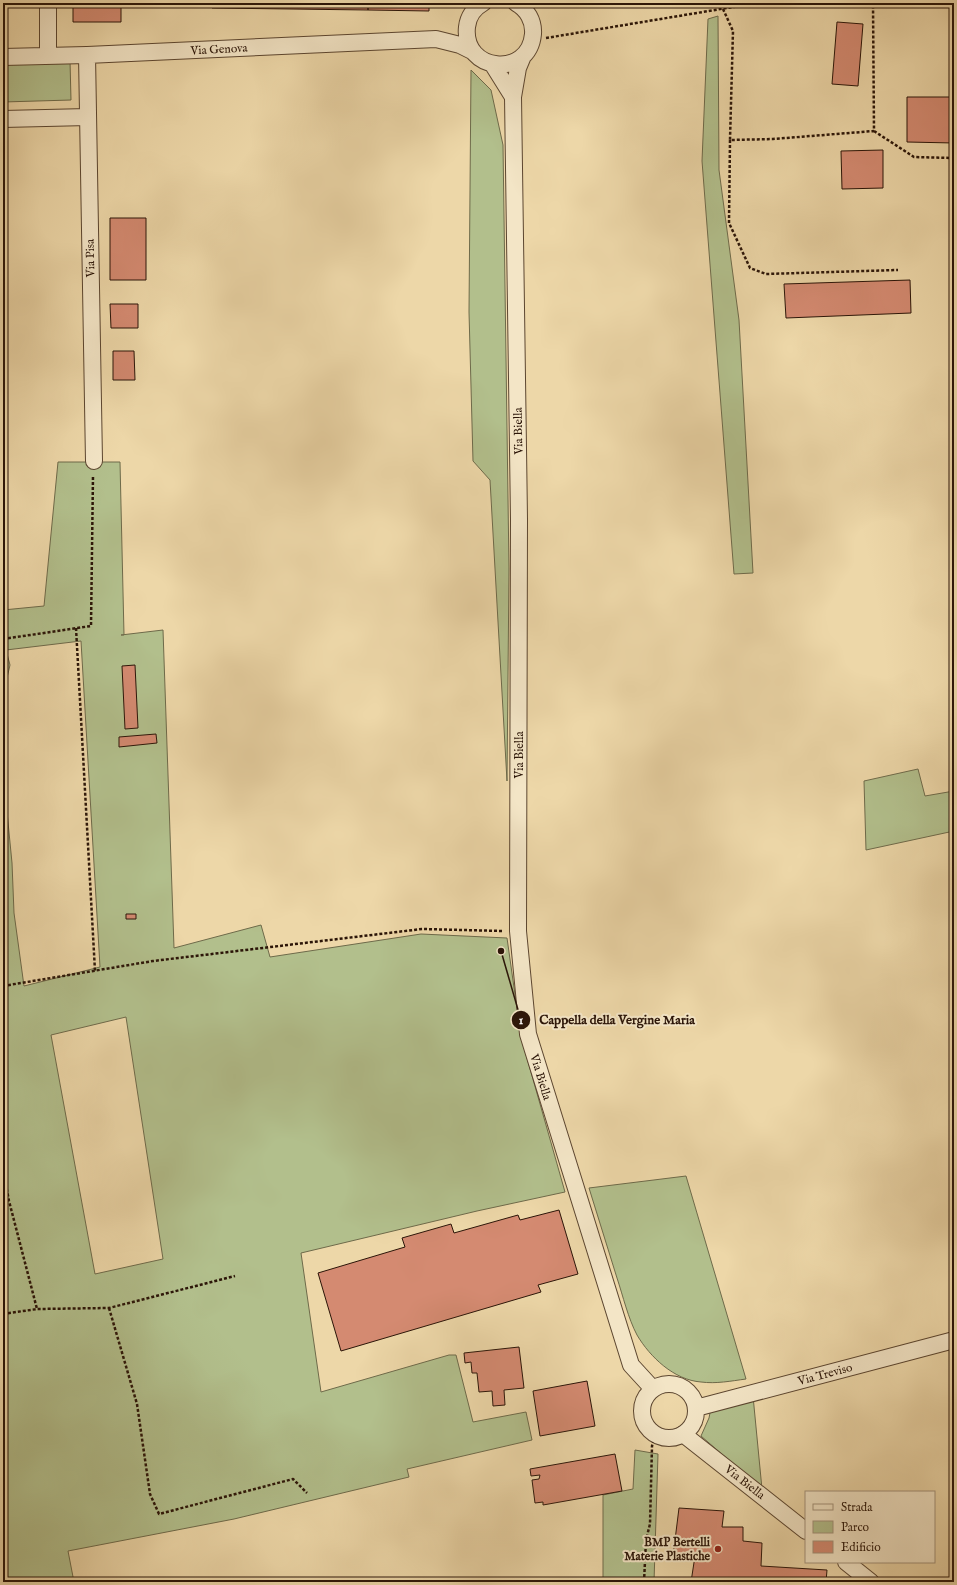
<svg xmlns="http://www.w3.org/2000/svg" width="957" height="1585" viewBox="0 0 957 1585" font-family="'IM FELL English',serif">
<style>
.green{fill:#b2bf8c;stroke:#6e6a4a;fill-rule:evenodd}
.building{fill:#d48a71;stroke:#2b1508}
.lines{fill:none;stroke-linecap:round;stroke-linejoin:round}
.minor-casing{stroke:#5c4630;stroke-width:18}
.path{stroke:#2b1508;stroke-width:2.5;stroke-dasharray:3 2;stroke-linecap:butt}
.minor{stroke:#f3e5c6;stroke-width:16}
.poi-dot{fill:#8f2418;stroke:#f3e5c6;stroke-width:1.5}
.labels{text-anchor:middle;stroke-width:4;stroke-linejoin:round;paint-order:stroke}
.street-label{font-size:12px;fill:#2b1508;stroke:#f3e5c6}
.poi-label{font-size:12px;font-weight:bold;fill:#2b1508;stroke:#f3e5c6;text-anchor:end}
.leader{fill:none;stroke:#2b1508;stroke-width:1.5}
.callout-dot{fill:#2b1508;stroke:#f3e5c6;stroke-width:1.5}
.mark-label{font-size:12px;text-anchor:middle;font-weight:bold;fill:#fff}
.callout-label{font-size:13px;text-anchor:middle;font-weight:bold;fill:#2b1508;stroke:#f3e5c6;stroke-width:4;stroke-linejoin:round;paint-order:stroke}
</style>
<rect width="100%" height="100%" fill="#edd7a8"/>
<filter id="stains"><feTurbulence type="fractalNoise" baseFrequency=".005" numOctaves="4"/><feColorMatrix values="0 0 0 0 .2 0 0 0 0 .09 0 0 0 0 .02 0 0 0 .5 -.17"/></filter>
<radialGradient id="worn" r=".72"><stop offset=".6" stop-color="#630" stop-opacity="0"/><stop offset="1" stop-color="#630" stop-opacity=".3"/></radialGradient>
<path class="green" d="M718,16l1,154 20,150 14,253 -19,1 -32,-413 6,-142z
M70,61l1,39 -68,2v-39z
M471,70l20,20 12,55 6,424 -2,212 -17,-301 -17,-19 -4,-149z
M58,462h62l4,173h-3l42,-5 11,318 87,-23 9,32 151,-23 86,4 14,99 44,155 -88,19 -176,42 20,139 128,-37h7l17,67 53,-10 6,28 -125,29 2,8 -175,42 -166,32 6,31h-71v-811l9,92 2,50 10,73 76,-19 -19,-326 -75,9 4,15 -7,30v-85l41,-4zM126,1017l37,242 -68,15 -44,-239z
M918,769l7,27 29,-5v40l-88,19 -2,-69z
M686,1176l60,203c-15,2 -30,5 -45,3 -27,-2 -51,-25 -64,-47 -9,-17 -14,-39 -20,-57 -9,-30 -19,-60 -28,-90z
M753,1396l9,93 -61,-53 8,-18 2,-10z
M635,1450l23,4 -4,128h-51v-87l30,-6z"/>
<path class="building" d="M73,3h48v19h-48z
M212,3h156v7l-156,-2z
M368,3h61v8l-61,-1z
M837,22l26,2 -5,62 -26,-2z
M907,97h47v46l-47,-1z
M883,150v38l-41,1 -1,-38z
M110,218h36v62h-36z
M910,280l1,33 -125,5 -2,-34z
M110,304h28v24h-27z
M113,351h21l1,29h-22z
M135,665l3,63 -13,1 -3,-63z
M156,734l1,9 -38,4v-10z
M126,914h10v5h-10z
M559,1210l19,64 -40,11 3,7 -200,59 -23,-78 87,-26 -3,-9 49,-14 3,9 64,-18 2,5z
M519,1347l5,41 -20,2 1,15 -12,1 -1,-15 -13,1 -2,-19h-5l-1,-11 -6,1 -1,-10z
M587,1381l8,45 -55,10 -7,-45z
M615,1454l7,37 -79,14v-3l-8,1 -3,-23 7,-1 1,-4 -9,1 -1,-7z
M679,1508l45,3 -2,16h21v14l19,2 -1,23 66,4 -1,12h-155l1,-3 19,3 4,-26h-22z"/>
<g class="lines">
<g class="minor-casing">
<path id="minor" d="M483,3c-9,5 -15,14 -16,24 -5,45 62,52 66,7 1,-13 -6,-25 -17,-31
M48,55v-52
M87,55l7,406
M523,56l-5,12 -5,29 6,422 -1,412 10,103 103,331 22,24
M3,57l84,-2 349,-16 24,6 12,6
M493,65l20,32
M3,119l85,-2
M642 1411a27 27 0 1 1 54 0a27 27 0 1 1-54 0Z
M696,1408l258,-68
M683,1434l123,97
M846,1562l25,20"/>
</g>
<path class="path" d="M904,3l50,4
M723,9l10,22 -3,109 43,-1 101,-8 -1,-128
M546,38l211,-35
M874,131l40,26 40,1
M730,140l-1,83 21,45 16,6 132,-4
M76,628l19,343
M3,639l88,-13 2,-151
M3,986l150,-25 269,-32 82,2
M3,1169l6,32 28,108
M109,1308l28,96 13,90 9,20 134,-35 14,14
M3,1314l34,-5 72,-1 126,-32
M644,1582l2,-42 4,-16 2,-78 3,-12"/>
<use href="#minor" class="minor"/>
</g>
<circle class="poi-dot" cx="718" cy="1549" r="4"/>
<g class="labels">
<g class="street-label">
<text transform="translate(219 49) rotate(-3)" y="4">Via Genova</text>
<text transform="translate(90 258) rotate(-91)" y="4">Via Pisa</text>
<text transform="translate(518 431) rotate(-91)" y="4">Via Biella</text>
<text transform="translate(519 755) rotate(-90)" y="4">Via Biella</text>
<text transform="translate(541 1077) rotate(73)" y="4">Via Biella</text>
<text transform="translate(825 1374) rotate(-15)" y="4">Via Treviso</text>
<text transform="translate(745 1482) rotate(38)" y="4">Via Biella</text>
</g>
<g class="poi-label">
<text x="710" y="1546">BMP Bertelli<tspan x="710" dy="14">Materie Plastiche</tspan></text>
</g>
</g>
<path class="leader" d="M501 951L521 1020"/>
<g class="callout-dot">
<circle cx="501" cy="951" r="4"/>
<circle cx="521" cy="1020" r="10"/>
</g>
<g class="mark-label">
<text x="521" y="1024">1</text>
</g>
<g class="callout-label">
<text x="617" y="1024">Cappella della Vergine Maria</text>
</g>
<rect width="957" height="1585" fill="none" stroke="#edd7a8" stroke-width="16"/>
<rect x="4" y="4" width="949" height="1577" fill="none" stroke="#2b1508" stroke-width="2"/>
<rect x="8" y="8" width="941" height="1569" fill="none" stroke="#2b1508"/>
<rect x="805" y="1491" width="130" height="72" fill="#f3e5c6" stroke="#a3927a"/>
<rect x="813" y="1504" width="20" height="6" fill="#f3e5c6" stroke="#a3927a"/>
<text x="841" y="1511" font-size="12" fill="#2b1508">Strada</text>
<rect x="813" y="1521" width="20" height="12" fill="#b2bf8c" stroke="#a3927a"/>
<text x="841" y="1531" font-size="12" fill="#2b1508">Parco</text>
<rect x="813" y="1541" width="20" height="12" fill="#d48a71" stroke="#a3927a"/>
<text x="841" y="1551" font-size="12" fill="#2b1508">Edificio</text>
<rect width="100%" height="100%" filter="url(#stains)"/>
<rect width="100%" height="100%" fill="url(#worn)"/>
</svg>
